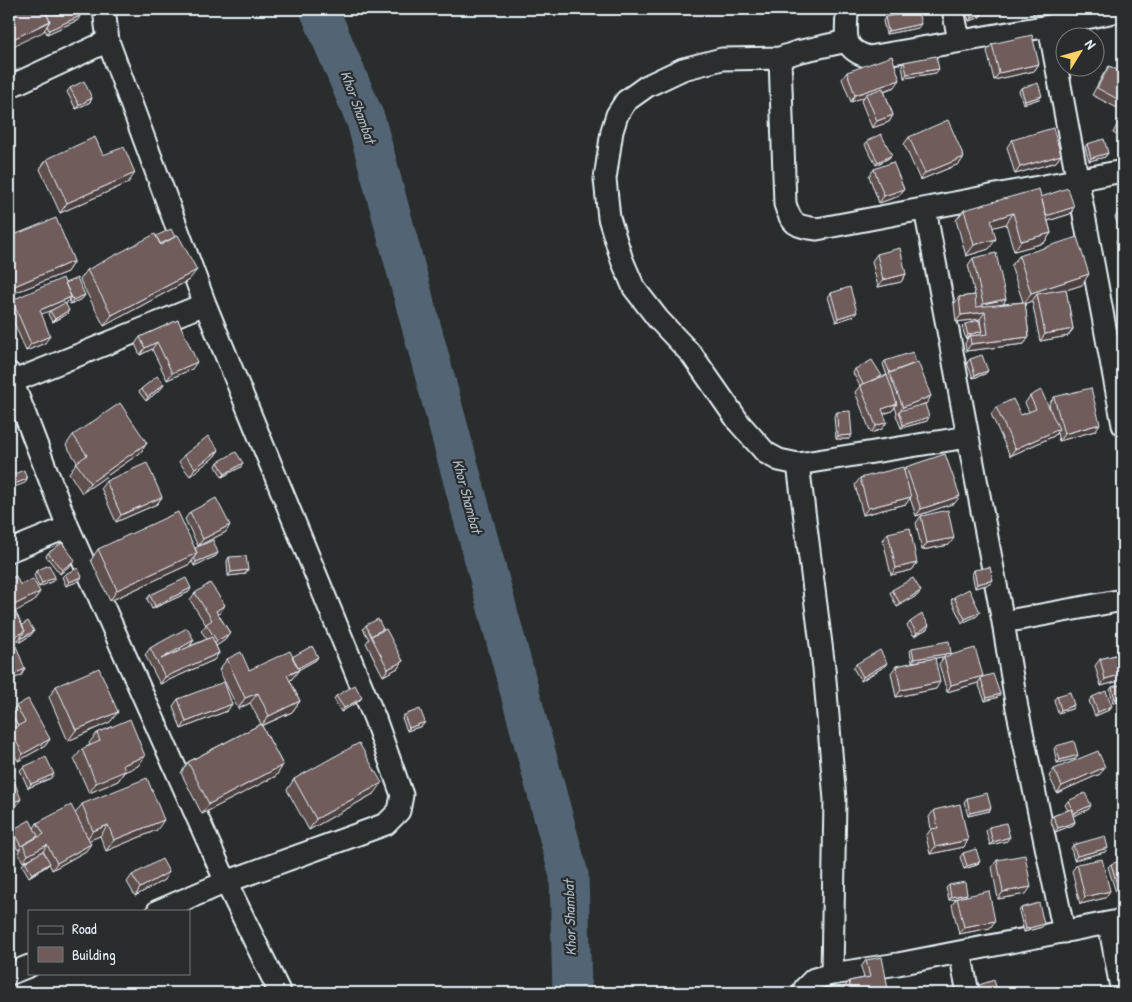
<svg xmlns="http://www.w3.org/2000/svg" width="1132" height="1002" viewBox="0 0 1132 1002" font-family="'Patrick Hand',sans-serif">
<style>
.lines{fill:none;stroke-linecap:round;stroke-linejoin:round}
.river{stroke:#526575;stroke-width:39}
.street-casing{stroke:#e8f1f8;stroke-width:25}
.street{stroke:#2a2d2e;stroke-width:21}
.wall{fill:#5f4f4d;stroke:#e8f1f8}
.shaded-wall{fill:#4e403f;stroke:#e8f1f8}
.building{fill:#6f5c5a;stroke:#e8f1f8}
.labels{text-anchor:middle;stroke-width:4.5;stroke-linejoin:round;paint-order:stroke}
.water-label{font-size:15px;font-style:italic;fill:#acb9c4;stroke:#2a2d2e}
</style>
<rect width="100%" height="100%" fill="#2a2d2e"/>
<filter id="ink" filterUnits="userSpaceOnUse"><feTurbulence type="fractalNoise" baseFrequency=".02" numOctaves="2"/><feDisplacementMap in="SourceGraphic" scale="10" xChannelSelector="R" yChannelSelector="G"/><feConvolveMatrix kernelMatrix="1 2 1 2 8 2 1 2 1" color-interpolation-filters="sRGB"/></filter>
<g filter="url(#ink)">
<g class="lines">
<path class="river" d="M319,9l47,112 203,754 3,118"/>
<g class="street-casing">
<path id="street" d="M104,9l4,32 97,263 170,415 27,76 -3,16 -13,13 -160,58 -68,29
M847,9c0,25 -7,40 22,48l180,-31 74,-16
M953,9l6,32
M1049,26l74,399
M847,41l-50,11 -17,6 -58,1 -39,10 -36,17 -21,15 -9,14 -5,16 -7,48 4,39 13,42 12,28 24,31 34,36 48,69 26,29 13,7 19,4 170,-27
M780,58l5,146c7,21 10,22 32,25l306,-58
M9,87l99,-46
M925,209l78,413 14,86 47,224
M9,373l59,154 158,355 54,111
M9,383l196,-79
M798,464l26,204 11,132 -3,174
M9,551l59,-24
M1003,622l120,-22
M1109,923l13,70
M960,952l8,41
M9,974l20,-8
M804,993l1,-5 9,-9 18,-5 66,-10 225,-44"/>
</g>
<use href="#street" class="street"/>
</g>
<path class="wall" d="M965,9h15l2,6 -3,3 -10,3z
M1031,9h12l-10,5z
M45,10l12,5 21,5 -31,14 -2,-4 -2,2z
M885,17l33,11 -32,6 -3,-13z
M1065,32l17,6h-18v8l-1,-11z
M992,44l47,20 -5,7 -40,9 -7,-29z
M904,62l32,11 -32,5 -2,-13z
M1109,66l14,7v38l-31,-16 12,-22z
M847,72l48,15 -11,4 9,24 -4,7 -17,6 -11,-27 3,-4 -13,5 -9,-23z
M70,88l22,10 -2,4 -14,7 -9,-17z
M1021,88l21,8 -3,3 -16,5 -4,-13z
M1123,113v25l-10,-5z
M909,137l55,20 -5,7 -39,16 -16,-36z
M1012,140l49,15 -5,7 -41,12 -8,-27z
M867,141l22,17 -13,7 -11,-20z
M1087,144l21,9 -3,4 -16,4 -4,-14z
M103,155l25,28 -68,30 -20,-44 7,-10z
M874,169l30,20 -5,7 -20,7 -10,-27z
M1041,197l33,10 -4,7 -22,7 3,12 -7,10 -30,8 -8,-27 -13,3 -4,22 -23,7 -10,-36 8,-10z
M1118,213l5,17 -3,1 -5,-14z
M1123,233v29l-7,-21 5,-7z
M9,237l65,24 -7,11 -58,23z
M877,254l29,20 -5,8 -23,5 -6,-26z
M1019,256l63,29 -16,5 7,39 -5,7 -28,5 -8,-40 -7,2 4,34 -5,7 -58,7 -1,-8 3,-5 -2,1 -4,-12 3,-3 16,4 -1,-9 -24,3 -2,-18 5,-7 16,-2 -7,-30 5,-7 30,46 20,-2 -12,-36z
M87,270l102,10 -85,46 -24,-46z
M65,283l20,12 -3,4 -12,5 -1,-4 -3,4 1,10 -15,8 -4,-8 2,-3 3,-2 -12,5 4,29 -19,8 -17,-40v-7l3,-4z
M831,293l23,23 -18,6 -8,-25z
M178,320l14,49 -25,11 -15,-31 -12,6 -5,-11 5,-7z
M970,359l15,15 -12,4 -6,-15z
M885,361l42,42 -3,1 3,17 -26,7 -5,-13 1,-2 -2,-6 -3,4 -8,3 -2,15 -11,4 -16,-41 5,-6 -7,-13 2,-4 26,8 6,-1 -4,-12z
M162,388l-16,13 -7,-9 2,-3z
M1030,396l21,16 -2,-8 5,-7 41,34 -36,10 -2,-8 -3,3 -44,20 -19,-42 5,-7 25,8 8,-3 -4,-9z
M837,412l12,27h-13l-2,-23z
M73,435l74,8 -7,10 -58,40 -13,-20 8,-11 -11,-17z
M219,450l-5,7 -24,19 -11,-14 5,-7z
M218,462l23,5 -19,10 -6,-11z
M906,467l49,36 -39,13 -6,-18 -4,6 -43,11 -8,-30 5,-7 44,-8z
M106,481l56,16 -5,7 -41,18 -15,-34z
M190,512l36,20 -28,14 -13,-27z
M921,516l28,29 -27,5 -6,-27z
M888,533l29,30 -5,7 -21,5 -8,-35z
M195,548l21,8 -22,10 -2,-5 -2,3 -80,37 -19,-41 7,-11z
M48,553l25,10 -13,11 -14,-18z
M229,557l16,17 -17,2 -1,-15z
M974,570l16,14 -15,4 -3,-14z
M36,571l17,10 -14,6 -5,-12z
M65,574l14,7 -13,5 -4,-9z
M9,579l11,6 13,17 -18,9 7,14 9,10 -11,7 -2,-2 -1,1z
M892,590l26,5 -21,12 -7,-14z
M189,592l-37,17 -5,-10 3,-4z
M195,593l25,20 -2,1 12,19 -5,7 -9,6 3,7 -5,7 -54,24 -15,-29 5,-7 44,-8 -4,6 17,-7 -6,-8 5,-6 -16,-25z
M954,597l23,19 -15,7 -11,-23z
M910,622l17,7 -13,7 -7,-10z
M366,625l17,4 20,32 -5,7 -15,8 -17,-33 3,-4 -6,-10z
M912,648l36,8 35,20 17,18 -2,3 -13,4 -7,-18 -31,9 -8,-28 5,-7 -9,1 1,31 -40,8 -5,-24 5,-7 31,-6 -15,2 -2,-11z
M1123,653v27l-22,6 -6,-20 5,-7z
M292,657l24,3 -18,10 -7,10 -1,1 10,20 -8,11 -30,14 21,39 -7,11 -74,38 -21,-41 7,-11 73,-38 -11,-21 -12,6 -19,-39 8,-11 22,11z
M856,664l29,2 -24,15 -8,-13z
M1123,684v17l-10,2 -3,-13 2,-3z
M56,686l62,26 -8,10 -42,19 -19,-44z
M336,696l23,5 -18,11 -7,-13z
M1057,696l17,9 -2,4 -14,4 -4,-13z
M1092,697l17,13 -14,6 -6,-15z
M178,699l54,5 -5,7 -46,18 -8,-23z
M16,706l34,33 -5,7 -27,15 -9,-17v-12l1,-2 8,-4 -7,-13z
M404,715l21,7 -3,4 -15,5 -5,-13z
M97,733l48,23 -7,10 -14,6 -6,9 -29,12 -15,-34 8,-10 8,-4 -1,-2z
M1056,746l22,9 -3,4 -18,4 -3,-14z
M23,767l28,11 -23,10 -8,-18z
M1054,769l46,5 -43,19 -8,-17z
M294,779l81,14 -66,37 -22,-40z
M967,798l24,10 -2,3 -21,5 -4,-14z
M1068,801l21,8 -16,7 2,6 -2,3 -18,7 -5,-13 3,-3 15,-6 -3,-5z
M82,804l75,26 -51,21 -6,-15 -11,4 -3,11 -34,19 -3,-6 -2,2 -18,11 -7,-12 3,-3 7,-5 -9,5 -5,-10 3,-4 -3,2 -9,-16 3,-4 22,-2 3,-5 38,-9z
M934,810l34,30 -4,7 -34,7 -4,-18 5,-7 -2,-12z
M989,827l18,14 -17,4 -4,-14z
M1073,845l32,7 -31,8 -3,-12z
M963,853l17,9 -3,3 -13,4 -4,-12z
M997,860l29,34 -28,5 -6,-32z
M1077,864l28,34 -25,6 -8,-33z
M1111,864l12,33 -5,2 -10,-32z
M169,872l-5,8 -29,16 -8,-14 5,-7z
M949,885l18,9 -2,2 30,25 -5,7 -31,6 -7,-29 4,-6 -7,1 -3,-12z
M1021,908l21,19 -18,5 -5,-21z
M866,960l20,33h-41l-1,-5 5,-7 15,-3 -3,-11z
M979,985l19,8h-20l-2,-5z"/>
<path class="shaded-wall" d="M1039,9h4l-10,5 3,-4z
M982,15l-3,3 -10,3 2,-3z
M80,16l-2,4 -31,14 2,-4z
M50,21l-7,11 -34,16v-7z
M921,24l-3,4 -32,6 2,-3z
M1039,64l-5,7 -40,9 5,-7z
M939,69l-3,4 -32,5 3,-4z
M900,80l-5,7 -28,9 -1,-2 -2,3 -13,5 4,-7z
M1042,96l-3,3 -16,5 2,-3z
M92,98l-2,4 -14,7 3,-4z
M893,115l-4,7 -17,6 5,-7z
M1108,153l-3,4 -16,4 2,-3z
M892,155l-3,3 -13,7 2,-3z
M1061,155l-5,7 -41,12 5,-7z
M964,157l-5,7 -39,16 5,-7z
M135,173l-7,10 -68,30 7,-10z
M904,189l-5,7 -20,7 5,-7z
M1074,207l-4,7 -29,9 5,-7z
M1013,213l-7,11 -23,6 8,-10z
M1051,233l-7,10 -30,8 7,-10z
M996,239l-7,10 -23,7 8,-11z
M74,261l-7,11 -58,23v-4l3,-4z
M197,270l-8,10 -85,46 8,-11z
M906,274l-5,8 -23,5 5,-7z
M1089,274l-7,11 -44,14 -1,-5 -5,7 -8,3 7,-11z
M85,295l-3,4 -12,5 3,-4z
M71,297l-5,7 -31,13 5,-7z
M1006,299l-4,7 -24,5 5,-7z
M69,310l-2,4 -15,8 3,-3z
M857,312l-3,4 -18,6 2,-4z
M985,312l-5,7 -24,3 5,-7z
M1073,329l-5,7 -28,5 5,-7z
M982,331l-2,4 -10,1 -2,2 -2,1 2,-4z
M50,336l-5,7 -19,8 5,-7z
M1029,337l-5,7 -58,7 5,-7z
M157,342l-5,7 -12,6 5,-7z
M197,362l-5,7 -25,11 5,-7z
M988,371l-3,3 -12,4 2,-3z
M164,384l-2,4 -16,13 2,-4z
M931,396l-4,7 -27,10 -1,-1 4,-5z
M897,404l-5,7 -14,5 4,-7z
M929,417l-2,4 -26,7 2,-3z
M887,422l-5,7 -11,4 5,-7z
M1100,424l-5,7 -36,10 5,-7z
M1059,429l-5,7 -44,20 5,-7z
M852,435l-3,4h-13l2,-3z
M147,443l-7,10 -58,40 8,-10z
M219,450l-5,7 -24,19 5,-8z
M243,463l-2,4 -19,10 3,-3z
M27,479l-2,4 -16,6v-3z
M960,496l-5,7 -39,13 5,-7z
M162,497l-5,7 -41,18 5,-7z
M911,497l-5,7 -43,11 5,-7z
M230,525l-4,7 -28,14 5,-7z
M954,538l-5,7 -27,5 5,-7z
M197,553l-7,11 -80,37 7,-11z
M218,553l-2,3 -22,10 2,-4z
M75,560l-2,3 -13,11 2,-4z
M917,563l-5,7 -21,5 5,-7z
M248,570l-3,4 -17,2 3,-4z
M55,577l-2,4 -14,6 3,-4z
M82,577l-3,4 -13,5 3,-4z
M993,580l-3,4 -15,4 2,-4z
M191,588l-2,4 -37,17 3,-3z
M921,591l-3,4 -21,12 3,-4z
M40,592l-7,10 -24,13 3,-9z
M225,605l-5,8 -9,5 5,-7z
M980,612l-3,4 -15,7 3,-4z
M929,625l-2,4 -13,7 3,-3z
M25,631l-8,10 -8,5v-7z
M34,631l-3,4 -11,7 2,-4z
M230,633l-5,7 -12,8 4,-7z
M194,640l-5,7 -28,12z
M219,653l-5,7 -54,24 5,-7z
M951,653l-3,3 -36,6 2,-3z
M318,657l-2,3 -25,14 8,-4 -8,10 -11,6 7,-11 6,-5z
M403,661l-5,7 -15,8 5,-7z
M887,663l-2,3 -24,15 2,-4z
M25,669l-4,7 -12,4v-4z
M1123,674v6l-22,6 4,-7z
M983,676l-5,7 -31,9 4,-7z
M940,682l-4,7 -40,8 5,-7z
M258,693l-8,10 -12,6 7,-11z
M1000,694l-2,3 -13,4 2,-3z
M362,698l-3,3 -18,11 3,-4z
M1123,698v3l-10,2 2,-4z
M300,701l-8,11 -31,14 8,-10z
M232,704l-5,7 -46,18 5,-7z
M1074,705l-2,4 -14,4 3,-3z
M1112,706l-3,4 -14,6 3,-4z
M118,712l-8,10 -42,19 8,-11z
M425,722l-3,4 -15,5 2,-3z
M50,739l-5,7 -27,15 5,-7z
M1078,755l-3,4 -18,4 3,-3z
M145,756l-7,10 -14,6 -6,9 -29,12 7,-10 27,-18z
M283,765l-7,11 -74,38 7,-10z
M1105,767l-5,7 -43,19 5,-7z
M54,774l-3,4 -23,10 3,-4z
M382,783l-7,10 -66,37 7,-11z
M21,799l-5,8 -7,2v-5z
M1091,805l-2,4 -18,8 3,-4z
M991,808l-2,3 -21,5 2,-3z
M164,820l-7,10 -51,21 8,-11z
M1075,822l-2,3 -18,7 3,-4z
M108,825l-8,11 -15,6 8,-11z
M1010,837l-3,4 -17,4 3,-3z
M968,840l-4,7 -34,7 5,-7z
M91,844l-5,7 -34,19 5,-7z
M47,845l-4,7 -20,10 5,-7z
M1108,848l-3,4 -31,8 3,-4z
M980,862l-3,3 -13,4 3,-3z
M50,863l-3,3 -18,11 3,-3z
M169,872l-5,8 -29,16 5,-8z
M1031,887l-5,7 -28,5 5,-7z
M1110,891l-5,7 -25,6 5,-7z
M967,894l-3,3 -7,1 -1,1 -7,1 2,-3z
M1123,894v3l-5,2 2,-4z
M995,921l-5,7 -31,6 5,-7z
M1044,924l-2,3 -18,5 2,-3z
M888,989l-2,4h-11l1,-1z"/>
<path class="building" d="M9,9h35l6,12 -41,20z
M47,9h7l3,6 13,-6h7l3,7 -31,14 -2,-4 3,-5 -5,-11z
M969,9h11l2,6 -11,3z
M918,11l3,13 -33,7 -3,-14z
M1080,29l2,9h-16l-1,-6z
M1032,35l7,29 -40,9 -7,-29z
M892,56l8,24 -45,15 -8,-23z
M936,56l3,13 -32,5 -3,-12z
M1109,66l14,7v29l-26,-14z
M84,81l8,17 -13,7 -9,-17z
M1038,83l4,13 -17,5 -4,-13z
M883,88l10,27 -16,6 -11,-27z
M1123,116v13l-5,-3z
M948,120l16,37 -39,16 -16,-36z
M1053,128l8,27 -41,12 -8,-27z
M881,134l11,21 -14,7 -11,-21z
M95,137l8,18 21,-8 11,26 -68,30 -20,-44z
M1104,139l4,14 -17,5 -4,-14z
M893,162l11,27 -20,7 -10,-27z
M1068,188l6,19 -28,9 -5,-19z
M1039,189l12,44 -30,8 -8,-28 -22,7 5,19 -22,6 -10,-35z
M1123,211v16h-1l-4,-14z
M56,218l18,43 -62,26 -3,-7v-43z
M171,229l4,8 -15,7 -4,-8z
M1123,233v8l-2,-7z
M155,234l6,11 17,-10 19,35 -85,45 -25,-45z
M1077,237l12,37 -58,19 -12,-37z
M900,248l6,26 -23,6 -6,-26z
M996,253l10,46 -23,5 -10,-46z
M63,278l8,19 -31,13 10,26 -19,8 -19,-44z
M77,278l8,17 -12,5 -8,-17z
M850,287l7,25 -19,6 -7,-25z
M1066,289l7,40 -28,5 -8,-40z
M975,295l1,12 49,-5 4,35 -58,7 -1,-8 18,-2 -3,-22 -24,3 -2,-18z
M65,303l4,7 -14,9 -5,-8z
M178,320l19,42 -25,11 -15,-31 -12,6 -5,-11z
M979,320l3,11 -14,4 -3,-11z
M913,352l3,11 -26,10 -5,-12z
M982,355l6,16 -13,4 -5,-16z
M872,360l10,16 -19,8 -8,-15z
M918,362l13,34 -28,11 -14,-34z
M887,375l10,29 -15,5 5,13 -11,4 -16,-41z
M157,376l7,8 -16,13 -7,-8z
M1091,388l9,36 -36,10 -10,-37z
M1041,390l18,39 -44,20 -19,-42 17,-8 8,16 15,-6 -6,-13z
M120,403l27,40 -57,40 -14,-20 11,-8 -14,-20z
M925,404l4,13 -26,8 -4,-14z
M850,411l2,24 -14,1 -1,-24z
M208,436l11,14 -24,18 -11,-13z
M236,452l7,11 -18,11 -7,-12z
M945,454l15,42 -39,13 -15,-42z
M147,463l15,34 -41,18 -15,-34z
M903,467l8,30 -43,11 -8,-30z
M24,470l3,9 -18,7v-10z
M216,498l14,27 -27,14 -13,-27z
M948,510l6,28 -27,5 -6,-27z
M178,512l19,41 -80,37 -19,-41z
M910,528l7,35 -21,5 -8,-35z
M213,540l5,13 -22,9 -2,-4 3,-5 -2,-5z
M62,543l13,17 -13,10 -14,-17z
M246,556l2,14 -17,2 -2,-15z
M49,565l6,12 -13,6 -6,-12z
M990,567l3,13 -16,4 -3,-14z
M78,568l4,9 -13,5 -4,-8z
M16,576l4,9 13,-6 7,13 -28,14 13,25 -16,8v-60z
M186,578l5,10 -36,18 -5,-11z
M913,578l8,13 -21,12 -8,-13z
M210,583l15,22 -9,6 14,22 -13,8 -11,-17 6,-4 -17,-27z
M969,589l11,23 -15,7 -11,-22z
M922,614l7,11 -12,8 -7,-11z
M378,619l5,10 -12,7 -5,-11z
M28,621l6,10 -12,7 -1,-2 4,-5 -3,-6z
M187,628l7,12 -33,19 51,-22 7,16 -54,24 -15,-29z
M386,629l17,32 -15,8 -17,-33z
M949,641l2,12 -37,6 -2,-11z
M16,646l9,23 -16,7v-27z
M312,646l6,11 -20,11 -6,-11z
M975,648l8,28 -32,9 -7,-28z
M880,650l7,13 -24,14 -7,-13z
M290,651l9,19 -12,5 13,26 -31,15 -11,-23 -13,5 -18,-39 14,-7 8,18z
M1123,653v21l-18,5 -5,-20z
M935,658l5,24 -39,8 -5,-24z
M99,668l19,44 -42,18 -20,-44z
M993,674l7,20 -13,4 -6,-19 1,-2z
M224,682l8,22 -46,18 -8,-23z
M1123,684v14l-8,1 -3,-12z
M355,685l7,13 -18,10 -8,-12z
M1106,691l6,15 -14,6 -6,-15z
M1070,692l4,13 -13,5 -4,-14z
M28,699l22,40 -27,15 -13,-24 15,-8 -9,-16z
M420,709l5,13 -16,6 -5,-13z
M130,719l15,37 -22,9 2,6 -29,12 -14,-34 18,-8 -3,-8z
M261,724l22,41 -74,39 -21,-42z
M1074,741l4,14 -18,5 -4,-14z
M359,743l23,40 -66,36 -22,-40z
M1098,751l7,16 -43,19 -8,-17z
M46,757l8,17 -23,10 -8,-17z
M12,776l9,23 -12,5v-27z
M147,778l17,42 -50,20 -6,-15 -15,6 -11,-27z
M987,793l4,15 -21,5 -3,-15z
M1085,793l6,12 -17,8 -6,-12z
M960,804l8,36 -33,7 -4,-18 7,-1 -4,-18z
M71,805l20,39 -34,19 -10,-18 -19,10 -5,-10 21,-11 -7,-11z
M1071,809l4,13 -17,6 -5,-12z
M30,820l8,16 -17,10 -9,-16z
M1006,823l4,14 -17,5 -4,-15z
M1105,836l3,12 -31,8 -4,-11z
M976,849l4,13 -13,4 -4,-13z
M43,851l7,12 -18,11 -7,-12z
M1025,855l6,32 -28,5 -6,-32z
M162,859l7,13 -29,16 -8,-13z
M1102,859l8,32 -25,6 -8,-33z
M1123,860v34l-3,1 -9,-31z
M965,882l2,12 -16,3 -2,-12z
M989,891l6,30 -31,6 -7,-29z
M1039,903l5,21 -18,5 -5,-21z
M882,957l6,32 -12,3v1h-25l-2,-12 21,-4 -4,-17z
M994,980l4,13h-17l-2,-8z
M932,989l2,4h-17z"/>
</g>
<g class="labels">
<g class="water-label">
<text transform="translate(358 107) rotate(70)" y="5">Khor Shambat</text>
<text transform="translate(467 496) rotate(75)" y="5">Khor Shambat</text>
<text transform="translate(570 918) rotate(-92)" y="5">Khor Shambat</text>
</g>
</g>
<rect width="1132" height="1002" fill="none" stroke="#2a2d2e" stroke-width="30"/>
<rect x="15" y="15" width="1102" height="972" fill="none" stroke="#e8f1f8" stroke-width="2" filter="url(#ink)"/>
<rect x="28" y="910" width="162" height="65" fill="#2a2d2e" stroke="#767b7f"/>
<rect x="38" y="926" width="25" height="8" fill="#2a2d2e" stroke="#767b7f"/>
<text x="72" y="934" font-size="15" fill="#e8f1f8">Road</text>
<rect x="38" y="947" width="25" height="15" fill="#6f5c5a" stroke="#767b7f"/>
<text x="72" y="960" font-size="15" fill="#e8f1f8">Building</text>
<g transform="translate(1080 52) rotate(53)"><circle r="24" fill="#2a2d2e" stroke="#767b7f"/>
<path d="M0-4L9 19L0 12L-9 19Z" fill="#ffd166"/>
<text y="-8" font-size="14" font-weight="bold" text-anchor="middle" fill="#e8f1f8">N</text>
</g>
</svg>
